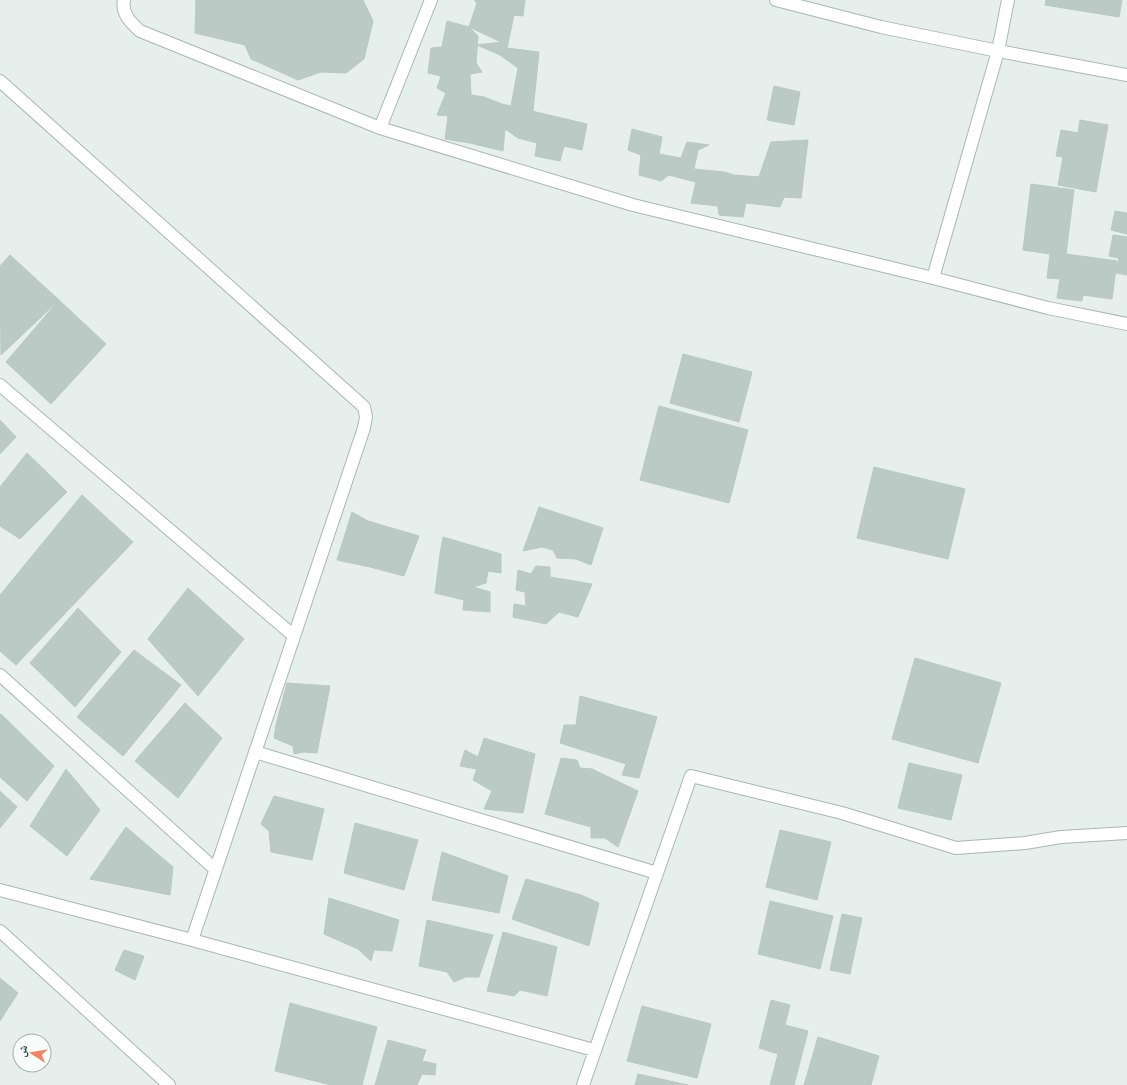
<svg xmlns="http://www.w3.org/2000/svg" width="1127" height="1085" viewBox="0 0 1127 1085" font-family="Barlow,'Noto Naskh Arabic',sans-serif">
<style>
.building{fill:#bbcac4;stroke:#b8c9c2}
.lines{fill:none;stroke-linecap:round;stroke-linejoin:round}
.minor-casing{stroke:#a8b8b2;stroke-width:14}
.minor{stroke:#fff;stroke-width:12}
</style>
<rect width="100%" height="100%" fill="#e6efeb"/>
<path class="building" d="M196,0h167l10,21 -9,38 -18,14 -25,-1 -23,8 -47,-21 -6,-14 -50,-12z
M474,0h51l-2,16 -9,-1 -7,33 32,4 -6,59 -22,-5 7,-38 -18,-13 -23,-10 24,-3 -32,-15 8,-24z
M1046,0h76l-3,17 -74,-12z
M447,21l22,6 9,9 -2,27 6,9 -12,2 1,21 13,2 18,7 85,20 -5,26 -18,-4 -4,15 -25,-5 2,-13 -19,-5 -13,-9 -2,22 -33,-8 -25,-4 3,-23 -11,-1 9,-22 -9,-5 4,-12 -13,-3 3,-25 11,-1z
M774,86l26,6 -6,33 -27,-5z
M1080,120l28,5 -12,67 -38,-7 5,-28 -7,-1 5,-26 17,3z
M632,129l30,8 -3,17 22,4 6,-16 22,3 -11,5 -4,19 30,3 10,3 25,2 12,-35 37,-2 -7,58 -17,-1 -4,10 -34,-4 -3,14 -24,-2 -1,-9 -27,-3 5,-21 -27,-7 -8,6 -22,-6 2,-20 -13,-5z
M1031,184l43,6 -8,64 51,7 -5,38 -29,-4 -1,6 -25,-3 3,-19 -13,-1 3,-24 -27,-4z
M1115,211l12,2v21l-16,-4z
M1113,235l14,2v38l-11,-2 3,-15 -10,-2z
M10,255l49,45 -58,55 -1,-89z
M59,300l47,44 -55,60 -45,-42z
M683,354l69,18 -13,50 -69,-19z
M659,406l89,24 -19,73 -89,-23z
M0,420l16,17 -16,17z
M27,453l40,39 -47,47 -20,-13v-39z
M874,467l91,22 -17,70 -91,-21z
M82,495l51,47 -117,123 -16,-14v-56z
M539,507l64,21 -12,37 -15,-6 -19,-1 -4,-8 -11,-3 -19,4z
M352,512l16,9 51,15 -15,40 -34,-9 -33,-7z
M443,537l58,17v19l-13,-2 -2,12 -13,4 17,5v20l-27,-2 1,-10 -29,-7 5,-39z
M536,566l14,1v10l42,7 -14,33 -19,-5 -13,12 -33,-7 1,-13 12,2 -1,-14 -9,-2 2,-20 13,4z
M188,588l56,51 -46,57 -50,-57z
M78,608l43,44 -46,55 -45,-44z
M134,650l47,35 -58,71 -46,-39z
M915,658l86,25 -23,80 -86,-24z
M287,683l43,3 -13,67 -13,-1 -10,2 -1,-8 -19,-8 2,-13z
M580,696l77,21 -18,61 -17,-3 4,-11 -66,-21 4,-18h12z
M185,703l37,35 -44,60 -43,-37z
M1,714l53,52 -27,35 -27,-24v-62z
M484,738l51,16 -12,59 -39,-4 8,-18 -19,-11 4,-11 -17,-3 5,-16 13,7z
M561,758l16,2 3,8 12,1 46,22 -20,56 -13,-9h-14v-11l-46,-13z
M909,763l53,12 -11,45 -53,-12z
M66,769l34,41 -33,46 -37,-30z
M0,791l17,16 -17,21z
M274,796l50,13 -12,51 -41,-8 -2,-21 -8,-7z
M355,823l63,17 -14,50 -60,-17z
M126,827l47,40 -3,28 -80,-16z
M780,830l51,12 -14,58 -51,-13z
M442,852l66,24 -9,37 -67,-13z
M526,879l55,16 18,8 -10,43 -77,-27z
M329,898l70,22 -7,31 -18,-1 -3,11 -13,-12 -34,-15z
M770,901l63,15 -13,53 -62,-15z
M842,914l20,4 -12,56 -20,-4z
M427,920l66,15 -14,42h-13l-12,5 -7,-10 -28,-6z
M503,932l54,15 -10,49 -27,-6 -6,6 -27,-5z
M124,950l20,6 -9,24 -20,-10z
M0,978l18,15 -18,28z
M771,1000l19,5 -5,20 23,6 -14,54h-24l8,-31 -19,-6z
M290,1003l87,24 -15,58h-31l-56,-14z
M642,1006l69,18 -14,54 -70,-17z
M818,1037l61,19 -8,29h-67z
M388,1040l38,10 -4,11 14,3 -1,11 -13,-1 -5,11h-42z
M638,1074l50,11h-53z"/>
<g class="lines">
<g class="minor-casing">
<path id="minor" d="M124,0c-3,13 7,23 16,31l240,97 253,77 300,73 115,30 79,16
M776,0l105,27 117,24 129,24
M0,81l364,326 2,10 -2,11 -172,512
M380,128l51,-128
M933,278l65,-227 10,-51
M0,385l294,251
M0,675l215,194
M255,752l402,121
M0,890l192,50 402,110
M0,931l169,154
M583,1085l108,-309 151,37 114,35 69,-5 36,-6 66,-4"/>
</g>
<use href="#minor" class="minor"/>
</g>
<g transform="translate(32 1053) rotate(282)"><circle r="19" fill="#f7fbf9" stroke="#a3b1ad"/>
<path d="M0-3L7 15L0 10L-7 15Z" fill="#f4845f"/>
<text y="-6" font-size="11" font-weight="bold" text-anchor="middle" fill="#24423a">ش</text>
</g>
</svg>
